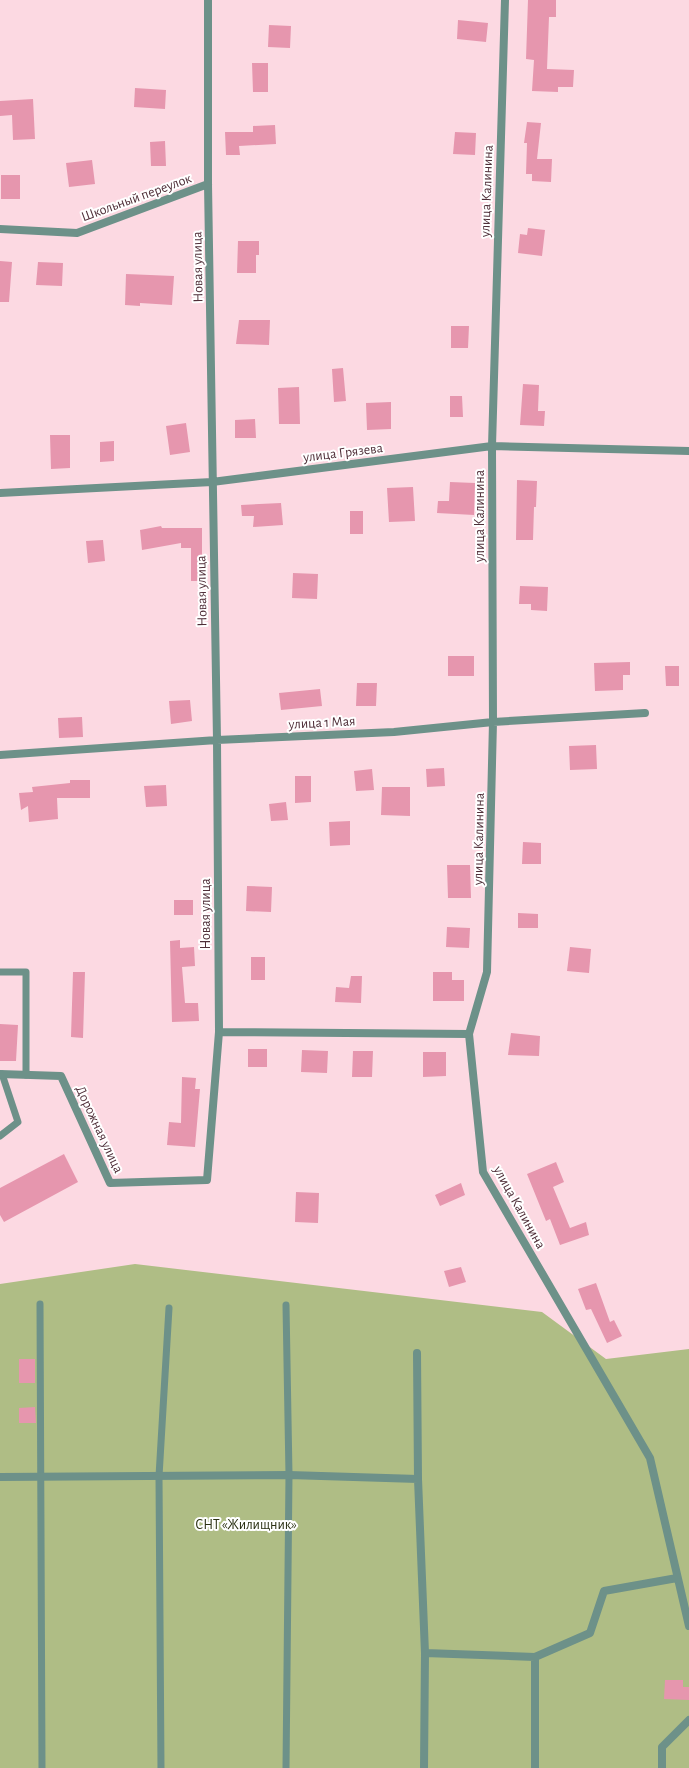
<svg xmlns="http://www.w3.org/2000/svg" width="689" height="1768" viewBox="0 0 689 1768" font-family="'Alegreya Sans',sans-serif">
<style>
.green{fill:#afbd85}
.building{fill:#e696ae}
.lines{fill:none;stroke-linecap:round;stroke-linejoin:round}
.lane{stroke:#6d9189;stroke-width:7}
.street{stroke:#6d9189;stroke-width:8}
.labels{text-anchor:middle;stroke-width:4;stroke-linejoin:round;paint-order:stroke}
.street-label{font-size:14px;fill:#4f2e38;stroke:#fff}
.park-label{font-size:14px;fill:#2a3012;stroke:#fff}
</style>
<rect width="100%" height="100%" fill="#fcd9e2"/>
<path class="green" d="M135,1264l407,48 64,47 83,-10v419h-689v-484z"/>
<path class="building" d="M528,0h28v17h-7l-2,52 27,1 -1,17h-15v5l-26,-1 2,-31 -8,-1z
M458,20l30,3 -2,19 -29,-3z
M269,25l22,1 -1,22 -22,-1z
M252,63h16v29h-15z
M135,88l31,2 -1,19 -31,-2z
M33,99l2,40 -22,1 -1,-25 -12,1v-15z
M527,122l14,1 -4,36h15l-1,23 -19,-1v-7h-6l1,-31h-3z
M275,125l1,19 -37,2 1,9h-14l-1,-23h28v-6z
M455,132l21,1 -1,22 -22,-1z
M165,141l1,25h-15l-1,-24z
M92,160l3,24 -26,3 -3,-24z
M1,175h19v24h-19z
M528,228l17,2 -3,26 -24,-3 2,-19 7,1z
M238,241h21v14h-3v18h-19z
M0,261l12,1 -3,40h-9z
M38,262l25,1 -1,23 -26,-1z
M126,274l48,2 -2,29 -32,-2v3l-15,-1z
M239,320h31l-1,25 -33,-1z
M451,326h18l-1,22h-17z
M343,368l3,33 -12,1 -2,-33z
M523,384l16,1 -1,26h7l-1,15 -24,-1z
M299,387l1,37h-21l-1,-36z
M450,396h12l1,21h-13z
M391,402v27l-24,1 -1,-27z
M255,419l1,19h-21v-18z
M186,423l4,29 -20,3 -4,-29z
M50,435h20v33l-19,1z
M114,441v20l-14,1v-20z
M517,480l20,1 -1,26h-2l-1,33h-17z
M450,482l25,1 -1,32 -37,-2 1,-12h11z
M413,487l2,34 -26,1 -2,-34z
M281,503l2,22 -30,2 1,-11h-12l-1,-11z
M350,511h13v23h-13z
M161,526l1,2h40v53h-11v-33h-10v-5l-39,7 -2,-20z
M103,540l2,21 -17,2 -2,-22z
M293,573l25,1 -1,25 -25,-1z
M520,586l28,1 -1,24 -16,-1v-6h-12z
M448,656h26v20h-26z
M630,662v13h-7v15l-28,1 -1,-28z
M665,666h14v20h-13z
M357,683h20l-1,23h-20z
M320,689l2,17 -41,4 -2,-17z
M190,700l2,21 -21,3 -2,-23z
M82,717l1,20 -24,1 -1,-20z
M596,745l1,24 -27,1 -1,-24z
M444,768l1,18 -18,1 -1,-18z
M372,769l2,21 -18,1 -2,-20z
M295,776h16v26l-16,1z
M70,780h20v18h-33l1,21 -29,3 -1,-16 -7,4 -2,-17 14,-1 -1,-5 38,-4z
M166,785l1,21 -21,1 -2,-21z
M382,787h28v29l-29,-1z
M286,802l2,18 -17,1 -2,-17z
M350,821v24l-20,1 -1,-24z
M523,842l18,1v21h-19z
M447,865h23l1,33h-23z
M247,886l25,1 -1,25 -25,-1z
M174,900h19v15h-19z
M518,913l20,1v14h-20z
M447,927l23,1 -1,20 -23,-1z
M180,940v8l14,-1 1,19 -13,1 3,36h13l1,18 -27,1 -2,-81z
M570,947l21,2 -2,24 -22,-2z
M251,957h14v23h-14z
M73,972h12l-2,66 -12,-1z
M433,972h19v8h12v21h-31z
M351,976h11l-1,27 -26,-1 1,-15 13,1z
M0,1024l18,1 -2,36h-16z
M511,1033l29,3 -1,20 -31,-1z
M248,1049h19v18h-19z
M302,1050l26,1 -1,22 -26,-1z
M353,1051h20l-1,26h-20z
M423,1052h23v24l-23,1z
M182,1077l14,1 -1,11h5l-5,58 -28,-2 2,-23 12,1z
M64,1154l14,28 -74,40 -4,-7v-27z
M556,1162l8,20 -11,5 17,41 16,-6 3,13 -29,10 -10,-26 -4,2 -19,-47z
M461,1183l4,12 -25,11 -5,-11z
M296,1192l23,1 -1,30 -23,-1z
M461,1267l5,15 -17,5 -5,-16z
M596,1283l14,39 4,-2 8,16 -15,7 -16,-34 -5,1 -8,-21z
M19,1359h16v24h-16z
M35,1407l1,16h-17v-15z
M665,1680h18v7h6v13l-25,-1z"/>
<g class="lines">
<path class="lane" d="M0,972h26v103
M0,1136l18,-14 -16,-48
M40,1304l2,464
M286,1305l3,170 -3,293
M161,1768l-2,-292 10,-168"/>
<path class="street" d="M505,0l-13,446 1,276 -6,250 -18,62 14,138 167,286 39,168
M0,229l77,4 131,-49
M0,493l212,-11 280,-36 197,5
M0,755l217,-15 177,-8 99,-10 152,-9
M219,1032l250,2
M0,1074l61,2 49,107 97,-3 12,-148 -2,-292 -9,-556v-184
M0,1477l289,-2 129,4 -1,-126
M418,1479l7,174 110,4 55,-24 14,-42 73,-13
M424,1768l1,-115
M535,1768v-111
M662,1768v-21l27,-27"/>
</g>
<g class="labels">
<g class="street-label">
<text transform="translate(486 191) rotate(-88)" y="5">улица Калинина</text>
<text transform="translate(136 197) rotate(-20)" y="5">Школьный переулок</text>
<text transform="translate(197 267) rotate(-91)" y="5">Новая улица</text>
<text transform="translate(343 452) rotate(-7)" y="5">улица Грязева</text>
<text transform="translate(479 516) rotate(-90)" y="5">улица Калинина</text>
<text transform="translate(201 591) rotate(-91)" y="5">Новая улица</text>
<text transform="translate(322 722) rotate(-3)" y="5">улица 1 Мая</text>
<text transform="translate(478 839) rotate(-89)" y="5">улица Калинина</text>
<text transform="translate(205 914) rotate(-90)" y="5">Новая улица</text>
<text transform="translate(100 1129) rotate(65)" y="5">Дорожная улица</text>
<text transform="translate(520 1207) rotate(61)" y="5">улица Калинина</text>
</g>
<g class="park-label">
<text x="246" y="1529">СНТ «Жилищник»</text>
</g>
</g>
</svg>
